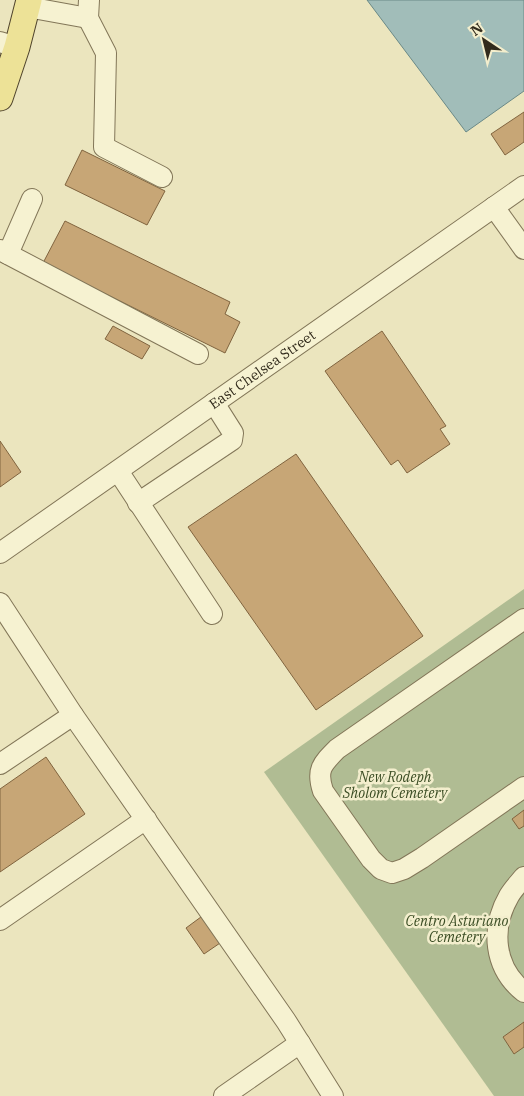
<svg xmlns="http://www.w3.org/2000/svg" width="524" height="1096" viewBox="0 0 524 1096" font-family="'IBM Plex Serif',serif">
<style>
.cemetery{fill:#b0bc93}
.water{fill:#a1bdb9;stroke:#6a8987}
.building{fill:#c7a676;stroke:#80643f}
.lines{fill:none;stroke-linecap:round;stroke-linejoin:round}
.minor-casing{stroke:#827658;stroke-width:22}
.major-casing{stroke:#4f432c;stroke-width:27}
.minor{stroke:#f6f2d1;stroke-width:20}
.major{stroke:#ede297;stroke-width:25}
.labels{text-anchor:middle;stroke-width:5;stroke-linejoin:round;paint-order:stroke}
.street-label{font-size:14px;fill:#322b1c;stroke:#f3eecd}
.park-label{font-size:14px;font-style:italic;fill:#3b4d24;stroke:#f3eecd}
</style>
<rect width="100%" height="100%" fill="#ebe5be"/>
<path class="cemetery" d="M524,589v507h-30l-230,-324z"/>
<path class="water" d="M367,0h157v91l-58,41z"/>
<path class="building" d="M524,112v30l-19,13 -14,-21z
M82,150l83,41 -18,34 -82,-40z
M65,221l165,81 -5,12 15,8 -15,31 -182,-90z
M113,326l37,20 -8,13 -37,-20z
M382,331l64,95 -6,3 10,15 -43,29 -9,-13 -7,5 -66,-94z
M0,441l21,31 -21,15z
M296,454l127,182 -107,74 -128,-183z
M46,757l39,57 -85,58v-83z
M524,810v16l-5,3 -7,-10z
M205,914l18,27 -19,13 -18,-26z
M524,1022v25l-10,7 -11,-17z"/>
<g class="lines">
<g class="minor-casing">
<g id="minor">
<path d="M89,0l-1,18 18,35 -2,94 58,30"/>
<path d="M27,7l61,11"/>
<path d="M0,42l17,5"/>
<path d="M494,207l30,42"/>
<path d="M0,250l198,104"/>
<path d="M8,254l24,-55"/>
<path d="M118,471l94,143"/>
<path d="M138,503l94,-63 1,-7 -19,-30"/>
<path id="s1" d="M0,553l524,-367"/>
<path d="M0,603l73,112 213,306 47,75"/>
<path d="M524,619l-187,130c-15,15 -21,21 -14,42l48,68 10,10 11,4 12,-4 18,-11 102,-71"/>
<path d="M0,764l73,-49"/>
<path d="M524,877c-5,6 -11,12 -15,19 -19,33 -15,72 15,96"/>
<path d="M0,920l146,-101"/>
<path d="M224,1096l76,-53"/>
</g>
</g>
<g class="major-casing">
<path id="major" d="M0,98l17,-51 12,-47"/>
</g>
<use href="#minor" class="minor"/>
<use href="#major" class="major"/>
</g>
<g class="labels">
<g class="street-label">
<text dy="5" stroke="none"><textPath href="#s1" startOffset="320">East Chelsea Street</textPath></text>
</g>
<g class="park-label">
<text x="395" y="782">New Rodeph<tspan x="395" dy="16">Sholom Cemetery</tspan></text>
<text x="457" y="926">Centro Asturiano<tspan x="457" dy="16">Cemetery</tspan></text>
</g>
</g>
<g transform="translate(484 40) rotate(325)" stroke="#f3eecd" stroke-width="4" paint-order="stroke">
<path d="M0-4L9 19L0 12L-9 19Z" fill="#322b1c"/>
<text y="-8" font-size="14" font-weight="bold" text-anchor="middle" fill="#322b1c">N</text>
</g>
</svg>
